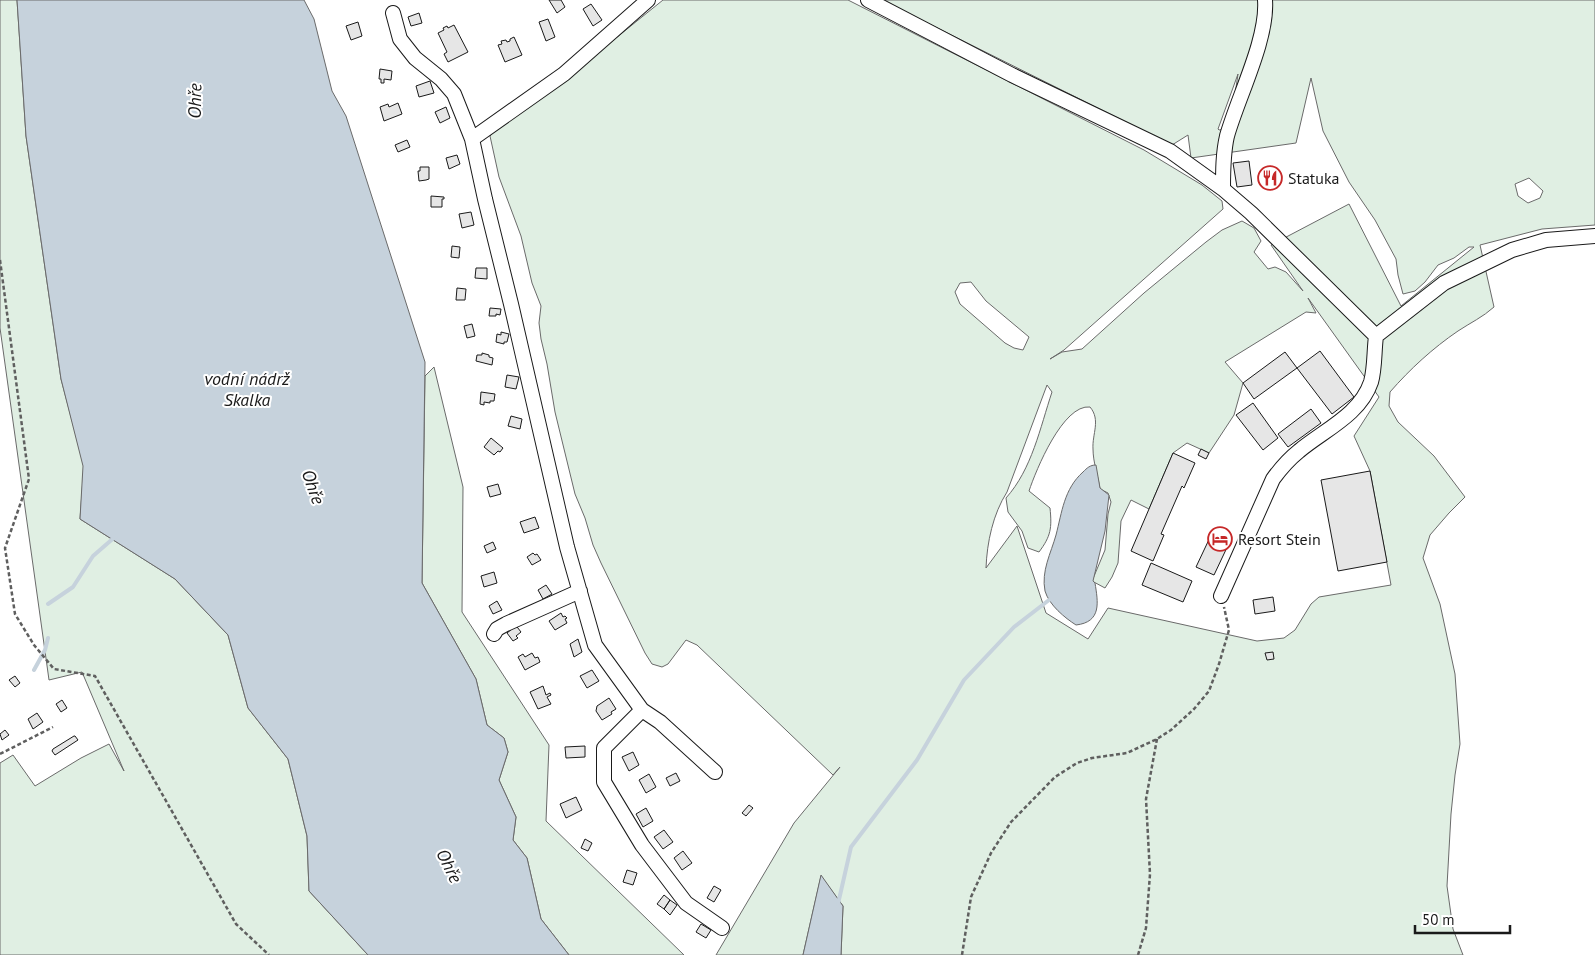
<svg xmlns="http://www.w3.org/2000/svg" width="1595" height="955" viewBox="0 0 1595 955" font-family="'PT Sans',sans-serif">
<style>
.green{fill:#e0efe3;stroke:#6a6a6a;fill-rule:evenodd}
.water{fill:#c6d2dc;stroke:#6a6a6a}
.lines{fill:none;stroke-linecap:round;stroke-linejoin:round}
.stream{stroke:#c6d2dc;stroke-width:4}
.building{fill:#e6e6e6;stroke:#1a1a1a}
.minor-casing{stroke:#1a1a1a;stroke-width:16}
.path{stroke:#5f5f5f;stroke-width:2.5;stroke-dasharray:4 2.5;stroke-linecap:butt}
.minor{stroke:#fff;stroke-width:14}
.labels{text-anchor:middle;stroke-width:4;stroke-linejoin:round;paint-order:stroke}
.poi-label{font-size:16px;fill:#1a1a1a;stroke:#fff;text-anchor:start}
.water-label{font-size:18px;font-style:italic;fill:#1a1a1a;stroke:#fff}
</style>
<rect width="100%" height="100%" fill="#fff"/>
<path class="green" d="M0,0h17l9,136 35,243 23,87 -4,53 95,60 53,56 20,73 40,51 19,77 2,55 59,64h-368v-192l13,-8 22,31 46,-28 28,-14 15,27 -42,-99 -33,8 -49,-352z
M663,0h185l296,150 58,35 20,16 1,8 -159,141 -14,9 12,-7 20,-3 62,-56 62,-51 16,-12 20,-9 12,7 7,13 -7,11 14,17 7,-2 11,5 17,19 -32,-46 78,-41 52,102 73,-59h-5l-15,11 -16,7 -13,17 -10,9 -12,3 -5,-19 -2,-16 -21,-39 -26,-38 -26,-51 -12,-53 -15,65 -105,15 -3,-23 -16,10 -291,-145h714v225l-53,4 -62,16 14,62c-11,10 -24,16 -36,24 -25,17 -48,38 -68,61l-1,14 9,16 36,34 31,41 -16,16 -19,22 -7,23 17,46 15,70 5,70 -5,31 -4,39 -4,72 6,43 10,26h-622l2,-49 -22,-30 -18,79h-87l78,-132 46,-56 -7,8 -136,-130 -11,-5 -18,24 -6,3 -10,-3 -7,-11 -44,-90 -8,-18 -8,-27 -10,-24 -20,-82 -8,-48 -6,-25 -2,-16 2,-17 -9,-23 -11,-47 -22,-59 -9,-41 16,-17 54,-36zM1238,74l-8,54 -11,2 -1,-1zM1529,178l14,13 -3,7 -12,5 -10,-7 -3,-12zM971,282l15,19 43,36 -6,13 -9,-2 -9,-5 -45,-39 -5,-12 5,-9zM1308,298l71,99 -25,39 16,35 21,114 -72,12 -8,7 -16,26 -11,8 -27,3 -149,-33 -20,31 -42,-26 -29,-87 -31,42c1,-26 7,-54 21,-76l40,-107 5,7c-12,36 -20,77 -46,106l2,14 14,19 6,17 11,4c12,-16 13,-24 11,-44l-21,-17c7,-21 34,-87 61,-84 11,13 2,27 3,42 0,13 5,27 7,40l8,4 3,9 -3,12 -3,36 -13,31 13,7 7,-11 6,-14 3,-42 10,-21 18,9 24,-56 14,-10 22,10 25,-38 9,-32 -18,-21 81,-50 10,1z
M434,367l29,120 -1,125 87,133 -3,76 138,134h-115l-28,-36 -14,-61 -14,-18 3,-23 -17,-37 9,-28 -4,-14 -17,-13 -11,-46 -54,-96 3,-207z"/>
<path class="water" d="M17,0h287l10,19 18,72 14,25 79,246 -3,221 54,96 11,46 17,13 4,14 -9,28 17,37 -3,23 14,18 14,61 28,36h-201l-59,-64 -2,-55 -19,-77 -40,-51 -20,-73 -53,-56 -95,-60 3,-53 -22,-87 -35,-243z
M1096,465l4,23 9,7 -4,36 -12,50 2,2c3,19 7,39 -19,42 -11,-7 -27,-20 -31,-34 -4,-20 6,-38 11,-56 6,-23 8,-46 27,-63 4,-4 7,-7 13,-7z
M821,875l22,31 -2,49h-38z"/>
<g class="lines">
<path class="stream" d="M48,604l25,-17 20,-31 23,-20
M34,670l11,-20 3,-12
M838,904l13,-57 66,-87 47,-80 50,-53 35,-27"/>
</g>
<path class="building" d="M549,0h12l4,7 -8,6z
M591,4l11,16 -9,6 -10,-17z
M419,13l3,10 -11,3 -3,-9z
M548,19l7,18 -9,4 -7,-19z
M358,22l4,14 -11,4 -5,-14z
M454,25l14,27 -20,10 -4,-8 3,-2 -9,-19 6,-3 -1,-2 4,-2 1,2z
M514,37l8,18 -17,7 -7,-17 4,-1 -1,-3 5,-1 1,2 3,-1v-2z
M380,69l12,2 -1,9 -7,-1v4h-3v-4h-2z
M430,81l4,12 -15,4 -3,-11z
M398,103l4,11 -18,7 -4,-14 8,-3 1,3z
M446,107l4,11 -10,5 -5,-11z
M407,140l3,7 -12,5 -3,-7z
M457,155l3,9 -11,5 -3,-11z
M1249,161l3,24 -15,2 -4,-24z
M420,167h9v12l-3,1 -7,1 -1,-10h2z
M431,196l13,1v2h-2v8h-11z
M471,212l3,13 -12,3 -3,-14z
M452,246l8,1 -1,11 -8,-1z
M476,268h11v11l-12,-1z
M457,288l9,1 -1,11h-9z
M490,308l11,1 -1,6 -4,-1v2h-7z
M472,324l3,12 -8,2 -3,-12z
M501,332l8,2 -2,8h-3v2l-8,-2 1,-8 4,1z
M1320,351l34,46 -22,17 -35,-46z
M1285,352l12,16 -43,31 -11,-16z
M482,353l7,2v2l4,1 -1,7 -16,-4 1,-6h5z
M507,375l12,2 -3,12 -11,-2z
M481,392l14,2 -1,7h-4v2l-6,-1v3l-4,-1z
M1253,403l25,35 -15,12 -27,-35z
M1311,409l10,14 -33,24 -10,-13z
M511,416l11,3 -2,10 -12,-3z
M491,438l12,10 -3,4 -2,-1 -4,4 -10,-8z
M1201,449l8,4 -3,6 -8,-4z
M1173,453l22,10 -11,25 -2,-2 -21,48 3,1 -11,26 -22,-10z
M1370,471l17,91 -49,9 -17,-91z
M498,484l3,10 -11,3 -3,-10z
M535,517l4,11 -15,5 -4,-11z
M1213,531l18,8 -17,36 -18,-8z
M493,542l3,7 -9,4 -3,-7z
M533,553l2,2 2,-1 4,6 -9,5 -5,-8z
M1151,563l41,18 -9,21 -41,-17z
M494,572l3,11 -13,4 -3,-11z
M546,585l6,9 -9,5 -5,-9z
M1273,597l2,14 -20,3 -2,-14z
M497,601l5,9 -9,4 -4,-8z
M561,613l2,4 2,-1 2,2 -2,1 2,4 -12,7 -6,-9z
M514,623l7,9 -5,4 2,2 -5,3 -6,-8 5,-4z
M578,639l4,13 -8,5 -4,-13z
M1273,652l1,7 -7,1 -2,-7z
M532,653l3,5 3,-1 2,5 -15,8 -7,-13 5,-3 2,3z
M592,670l7,11 -12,7 -7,-12z
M15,676l5,7 -5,4 -6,-7z
M543,686l3,9 4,-2 1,2 -4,2 4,7 -13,5 -8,-17z
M609,698l7,11 -5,3 1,2 -10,6 -6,-9 1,-5z
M62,700l5,8 -6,4 -5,-8z
M37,713l6,9 -10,7 -5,-10z
M5,730l4,5 -7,5 -2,-6z
M74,736h1l3,4 -23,15 -3,-4 1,-2z
M585,746v11l-19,1 -1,-11z
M633,752l6,13 -10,6 -7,-14z
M676,773l4,8 -10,5 -4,-8z
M649,774l7,13 -10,6 -7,-13z
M576,797l6,13 -16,8 -6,-14z
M749,805l4,3 -7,8 -4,-3z
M646,808l7,13 -10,6 -7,-13z
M664,830l9,12 -10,7 -9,-12z
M585,839l7,4 -4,8 -7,-3z
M683,851l9,12 -10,7 -8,-12z
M627,870l10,3 -4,12 -10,-3z
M714,886l7,4 -7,12 -7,-4z
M664,895l6,5 -6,9 -7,-5z
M670,900l7,5 -7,10 -6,-6z
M701,924l10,6 -5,8 -10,-6z"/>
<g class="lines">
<g class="minor-casing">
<path id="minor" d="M648,0l-84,74 -92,65 13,60 26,105 56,243 28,98 47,65 -38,38v34l38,63 44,58 36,25
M868,0l144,75 158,76 53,38 28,24 125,123
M393,13l7,26 15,19 26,21 13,15 18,45
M1223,189c0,-18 0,-36 4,-53 11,-39 41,-97 38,-136
M1221,596l52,-117c8,-11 16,-20 26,-28 25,-21 61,-36 72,-69 4,-14 3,-31 5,-46l68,-53 68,-33 34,-10 49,-4
M494,634l3,-5 9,-5 74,-33
M642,710l18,12 55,50"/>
</g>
<path class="path" d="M0,260l29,219 -24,69 10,66 19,31 20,24 41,7 141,248 33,31
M0,754l53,-27
M962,955l9,-58 20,-44 20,-31 44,-45 22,-14 15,-5 35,-5 30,-14 14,-9 23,-21 15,-18 10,-27 10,-34 -5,-23
M1138,955l8,-27 4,-54 -4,-75 11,-60"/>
<use href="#minor" class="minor"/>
</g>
<defs>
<g id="restaurant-ring" transform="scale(1.25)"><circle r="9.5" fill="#fff" stroke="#c62828" stroke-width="1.5"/><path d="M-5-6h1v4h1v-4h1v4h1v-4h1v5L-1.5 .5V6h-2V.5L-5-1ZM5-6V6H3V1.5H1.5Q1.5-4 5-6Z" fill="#c62828"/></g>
<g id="hotel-ring" transform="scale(1.25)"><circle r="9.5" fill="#fff" stroke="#c62828" stroke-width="1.5"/><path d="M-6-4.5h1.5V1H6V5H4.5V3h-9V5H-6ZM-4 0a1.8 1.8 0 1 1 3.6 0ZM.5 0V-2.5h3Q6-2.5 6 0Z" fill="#c62828"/></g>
</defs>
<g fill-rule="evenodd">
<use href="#restaurant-ring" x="1270" y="178"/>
<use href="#hotel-ring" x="1220" y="539"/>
</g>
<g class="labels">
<g class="poi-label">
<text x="1288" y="184">Statuka</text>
<text x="1238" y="545">Resort Stein</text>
</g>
<g class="water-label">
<text transform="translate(195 101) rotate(-89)" y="6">Ohře</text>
<text x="247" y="385">vodní nádrž<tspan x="247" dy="21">Skalka</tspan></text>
<text transform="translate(313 487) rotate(71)" y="6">Ohře</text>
<text transform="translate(449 866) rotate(64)" y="6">Ohře</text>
</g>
</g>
<path d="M1415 925v8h95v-8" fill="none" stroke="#1a1a1a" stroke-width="2.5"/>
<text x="1422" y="925" font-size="15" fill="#1a1a1a" stroke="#ffffff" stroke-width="4" paint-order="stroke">50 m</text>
</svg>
